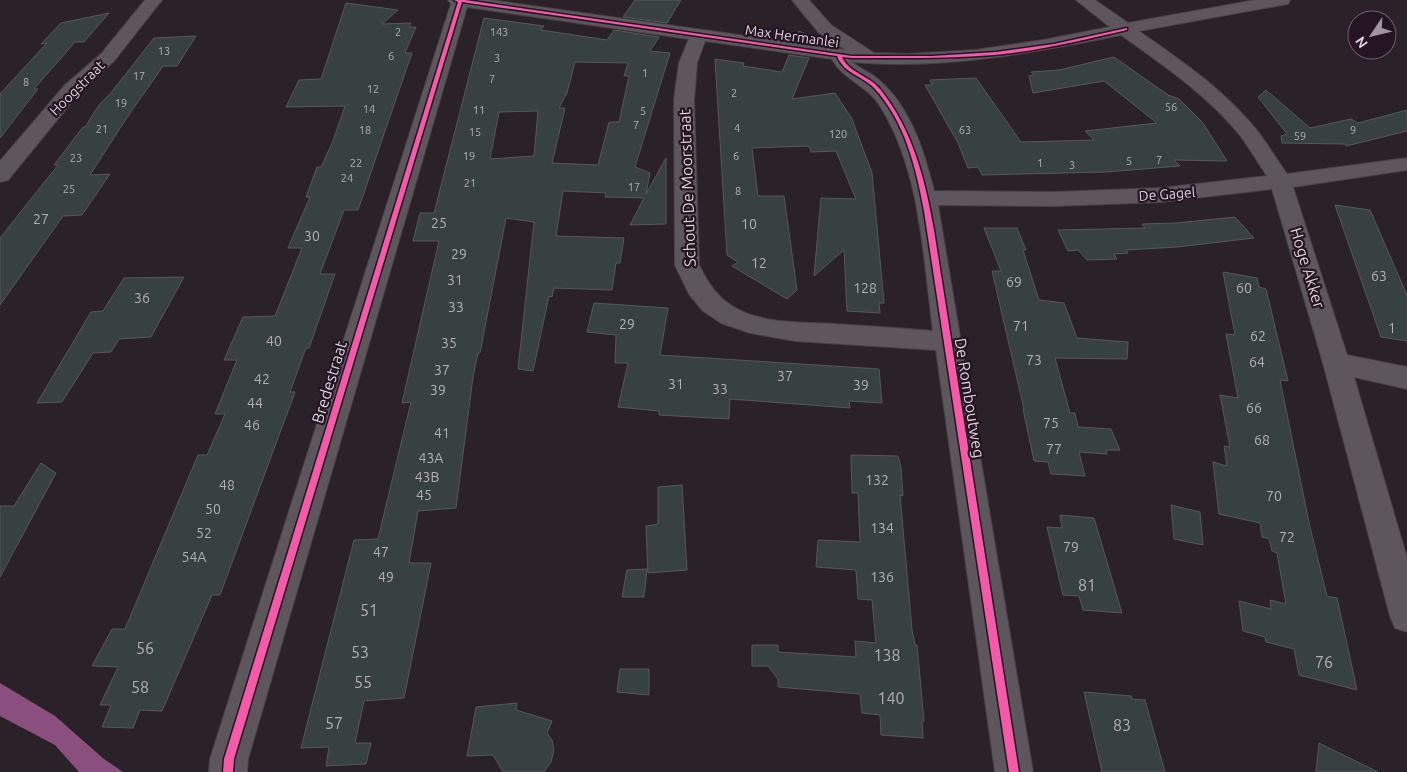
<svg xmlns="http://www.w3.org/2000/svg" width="1407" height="772" viewBox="0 0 1407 772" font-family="Ubuntu,sans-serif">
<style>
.water{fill:#8b4f7f}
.building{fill:#384142;stroke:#565759;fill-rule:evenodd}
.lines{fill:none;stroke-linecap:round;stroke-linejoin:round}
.minor-casing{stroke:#484045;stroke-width:2}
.minor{fill:#5d565c;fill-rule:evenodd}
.cycleway-casing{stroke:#251422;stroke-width:3}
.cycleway{fill:#f35aa7;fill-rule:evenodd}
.labels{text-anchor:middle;stroke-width:4.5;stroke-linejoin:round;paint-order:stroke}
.far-number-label{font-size:11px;fill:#b5aeb6}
.far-street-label{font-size:14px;fill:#dfd3dc;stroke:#251422}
.number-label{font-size:14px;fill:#b5aeb6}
.street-label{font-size:16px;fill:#dfd3dc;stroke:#251422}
.near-number-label{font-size:16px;fill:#b5aeb6}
</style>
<rect width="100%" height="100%" fill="#2b2229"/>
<path class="water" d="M0,683l55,33 49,43 19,13h-44l-24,-27 -55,-29z"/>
<path class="building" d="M635,0h46l-14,23 -44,-6z
M346,3l52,7 -16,14 29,-1 -2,4h7l-11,26h7l-17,49 -37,108h-14l-24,64h15l-26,74h-3l-16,44h5l-75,203h-8l-50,116 -22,-1 -7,18 -31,-1 9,-22h-11l18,-38 -26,-1 20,-37h13l73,-174h9l18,-41h-10l22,-54h-13l19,-43 32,-1 27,-68h-14l22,-51h-4l11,-30h4l12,-26 12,-35 -59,1 13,-27 22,-1z
M109,13l-25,29h-9l-41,47h4l-38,49v-44l47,-51 -6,1 20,-21z
M484,18l60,8 -3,4 66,10 7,-10 45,7 -9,14 20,2 -35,114 15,6 -4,21 20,-36v66l-36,1 14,-27 -39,-1 1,-4 -43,-2 -7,45 68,2 -4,25h-4l-4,27 -58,-2 -2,9 -3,-1 -16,75 -15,-2 16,-147 -28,-4 -26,135h-2l-5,24 -17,131 -38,3 -9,52h22l-27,135 -40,3 -9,42h16l-5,21 -40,2 3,-19 -28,1 53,-208 24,-1 33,-137 -9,1 37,-162h-26l7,-28h14zM575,62l53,1 -4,13h5l-10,46h-10l-11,43 -46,-2 13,-55h-6l8,-15zM538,111l-4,45 -44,3 9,-47z
M799,31l17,7 -2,6 -20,-3z
M196,36l-19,30h-14l-37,53 -36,56 20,-1 -28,41 -19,1 -63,89v-67l58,-73h-4l29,-38h2l14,-22 11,-11 44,-56z
M789,55l20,3 -17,41 43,-6 17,26 20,54 12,130h-5l1,10 -33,-2 -3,-61 -30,26 7,-78 35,1 -20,-48 -25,1 -2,-6 -57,2 6,48h26l13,94 -10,9 -55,-33 6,-4 -11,-7 -12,-196 29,4 -1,3 39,6z
M1114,57l54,38 11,4 24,24 24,38 -53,-1 6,6 -74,6 -124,3 -4,-8 -10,1 -10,-25 -33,-58h7l-2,-5 46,-2 45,64 73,-2 -9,-9 72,-8 -53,-42 -71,12 -4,-17 5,-1 -3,-3 28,-2z
M1266,90l44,38 41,-9 7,4 49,-13v21l-61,15 -1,-2 -63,-1 -1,-7 6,-2 -29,-37z
M1335,205l35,5 37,85v46l-26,-4z
M1235,217l19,21 -77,9 -51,3 2,3 -14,1 3,5 -30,1 -9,-10 -10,1 -10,-21 87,-2 -3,-4 34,-1z
M984,228h33l9,22h-3l16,50 25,3 13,35 51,4 -1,17 -72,-1 15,55h5l3,14 33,2 9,21h-14l1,4 -28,-2 6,24 -34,-2 -3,-12 -14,-1 -11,-52h1l-32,-138h9z
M1223,272l34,6 2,9 7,2 22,92 -8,-1 30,147 17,69 10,2 20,92 -58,-15 -5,-26 -28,-7 -1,-5 -22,-6 -4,-30 32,8 -1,-9 16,4 -9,-51 -5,-2 -3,-12 -7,-2 -2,-14 -41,-9 -6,-52 14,4 -3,-20 6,1 -10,-52 18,3 -12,-64 9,1z
M184,277l-33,60 -32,2 -8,13 -18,1 -31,49 -25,1 54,-91 12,-1 21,-33z
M594,303l74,5 -8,47 219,14 3,34 -33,-2 1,7 -120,-9 -1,20 -70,-4v-4l-41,-4 10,-44h-13l1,-28 -29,-3z
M851,455l47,1 3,12 2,28 -3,-1 12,135 3,15h2l7,76h-2l1,17 -42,-3 -1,-20 -18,-2 -2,-19 -82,-7v-8l-10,-13h-16v-21h26v7l78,5 -1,-16 21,2 -4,-43 -14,-1 -2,-29 -40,-3 2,-27 42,2 -2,-49h-6z
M41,463l15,10 -56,104v-71h14z
M682,485l5,85 -39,3 -2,-47 12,-2v-37z
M1171,505l29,7 3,33 -29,-6z
M1060,515l34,3 28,95 -39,-3 -4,-14 -16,-1 -16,-68 15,1z
M647,569l-3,28h-22l5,-27z
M620,669h29v26l-32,-3z
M1084,692l47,4 1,3 13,1 20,72h-63z
M517,703l-1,7 36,11 -5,12 5,7 2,10 -3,12 -7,10h-41l-10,-17 -26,1 9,-49z
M1319,743l59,29h-62z"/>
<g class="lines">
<g class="minor-casing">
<path id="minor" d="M145,0h17l-48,61 -35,32 -71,87 -8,2v-21l65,-76 37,-32z
M448,0h43l355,50 -27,-17 -27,-33h17l22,25 43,28 33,1 68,-4 68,-10 67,-13 -34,-27h19l33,23 127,-23h35l-2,4 -6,1 -143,26c41,29 83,57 115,96 12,14 22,32 33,47l120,-16v12l-114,17 54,168 60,12v22l-53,-12 53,181v74l-12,-4 -5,-12 -67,-253 -51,-174 -111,13 -106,4 -117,-1 95,567h-38l-59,-422 -141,-9 -45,-8 -29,-10 -18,-12 -14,-17 -14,-29 -1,-165 5,-37 10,-24 -222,-32 -219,752 -1,13h-38l1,-13 241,-755zM1121,35c42,30 85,59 118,99 10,13 19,29 28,42l-106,12 -106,4 -121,-1c-9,-37 -23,-83 -54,-110 -8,-8 -20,-12 -28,-19 91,8 180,-9 269,-27zM705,41l127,18c11,21 34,25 48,47 41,65 43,151 53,225 -33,-3 -66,-5 -99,-7 -31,-2 -67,0 -95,-14 -20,-10 -31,-26 -40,-45l-5,-165 3,-37z"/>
</g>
<use href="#minor" class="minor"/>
<g class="cycleway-casing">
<path id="cycleway" d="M454,0h11l387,56h80l64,-4 58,-8 73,-16v2c-44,10 -88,21 -133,25 -47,4 -94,3 -142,3l-10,-1c7,16 28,19 38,32 33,41 45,90 54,141l85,542h-10l-85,-561c-8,-43 -19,-90 -50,-123 -11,-12 -30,-14 -37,-32l-375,-54 -228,757 -1,13h-10l1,-13 234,-757z"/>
</g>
<use href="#cycleway" class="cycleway"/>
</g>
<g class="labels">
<g class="far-number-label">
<text x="398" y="36">2</text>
<text x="499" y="36">143</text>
<text x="164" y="55">13</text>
<text x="391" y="60">6</text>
<text x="497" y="62">3</text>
<text x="645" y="77">1</text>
<text x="139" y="80">17</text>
<text x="492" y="83">7</text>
<text x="26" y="86">8</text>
<text x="373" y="93">12</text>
<text x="734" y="97">2</text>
<text x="121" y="107">19</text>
<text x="1171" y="111">56</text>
<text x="369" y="113">14</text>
<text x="479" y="114">11</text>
<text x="643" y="115">5</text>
<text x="636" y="129">7</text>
<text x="737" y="132">4</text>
<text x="102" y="133">21</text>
<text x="365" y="134">18</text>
<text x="965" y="134">63</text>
<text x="1353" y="134">9</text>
<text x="475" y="136">15</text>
<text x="838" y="138">120</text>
<text x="1300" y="140">59</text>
<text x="469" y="160">19</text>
<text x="736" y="160">6</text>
<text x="76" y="162">23</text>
<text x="1159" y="164">7</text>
<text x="1129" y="165">5</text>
<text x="356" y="167">22</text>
<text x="1040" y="167">1</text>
<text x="1072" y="169">3</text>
<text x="347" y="182">24</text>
<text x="470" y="187">21</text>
<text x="634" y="191">17</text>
<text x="69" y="193">25</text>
<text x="738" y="195">8</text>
</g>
<g class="far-street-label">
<text transform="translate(792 36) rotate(8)" y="5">Max Hermanlei</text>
<text transform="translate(77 88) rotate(-45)" y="5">Hoogstraat</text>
<text transform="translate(1167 194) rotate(-4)" y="5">De Gagel</text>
</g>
<g class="number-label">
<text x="41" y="224">27</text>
<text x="439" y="228">25</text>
<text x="749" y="229">10</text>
<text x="312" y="241">30</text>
<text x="459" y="259">29</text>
<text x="759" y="268">12</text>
<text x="1379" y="281">63</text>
<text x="455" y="285">31</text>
<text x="1014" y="287">69</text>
<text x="865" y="293">128</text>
<text x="1244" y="293">60</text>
<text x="142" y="303">36</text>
<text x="456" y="312">33</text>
<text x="627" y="329">29</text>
<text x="1021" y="331">71</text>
<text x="1392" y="333">1</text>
<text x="1258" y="341">62</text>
<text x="274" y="346">40</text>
<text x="449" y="348">35</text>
<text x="1034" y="365">73</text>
<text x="1257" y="367">64</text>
<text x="442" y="375">37</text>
<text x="785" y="381">37</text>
<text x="262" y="384">42</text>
<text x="676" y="389">31</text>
<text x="861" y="390">39</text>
<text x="720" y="394">33</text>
<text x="438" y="395">39</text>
<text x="255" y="408">44</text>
<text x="1254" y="413">66</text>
<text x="1051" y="428">75</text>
<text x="252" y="430">46</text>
<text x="442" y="438">41</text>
<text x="1262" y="445">68</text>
<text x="1054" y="454">77</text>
<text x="431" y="463">43A</text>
<text x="427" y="482">43B</text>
<text x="877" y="485">132</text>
<text x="227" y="490">48</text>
<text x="424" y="500">45</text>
<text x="1274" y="501">70</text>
<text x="213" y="514">50</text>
<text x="882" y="533">134</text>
<text x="204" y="538">52</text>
<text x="1287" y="542">72</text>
<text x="1071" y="552">79</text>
<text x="381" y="557">47</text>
<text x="194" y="562">54A</text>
<text x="386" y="582">49</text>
<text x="882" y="582">136</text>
</g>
<g class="street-label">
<text transform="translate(687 188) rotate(-92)" y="6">Schout De Moorstraat</text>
<text transform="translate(1308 268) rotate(73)" y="6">Hoge Akker</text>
<text transform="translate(329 382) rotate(-73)" y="6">Bredestraat</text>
<text transform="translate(970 398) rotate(81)" y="6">De Romboutweg</text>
</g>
<g class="near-number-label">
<text x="1087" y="591">81</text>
<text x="369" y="616">51</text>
<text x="145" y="654">56</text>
<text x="360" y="658">53</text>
<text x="887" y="661">138</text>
<text x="1324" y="668">76</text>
<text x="363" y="688">55</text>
<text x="140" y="693">58</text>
<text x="891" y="704">140</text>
<text x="334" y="729">57</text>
<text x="1122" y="731">83</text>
</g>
</g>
<g transform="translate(1372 35) rotate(235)"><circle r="24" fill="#251422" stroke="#6f606c"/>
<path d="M0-4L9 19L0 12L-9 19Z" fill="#a0959d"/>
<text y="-8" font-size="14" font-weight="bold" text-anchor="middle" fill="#dfd3dc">N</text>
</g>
</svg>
